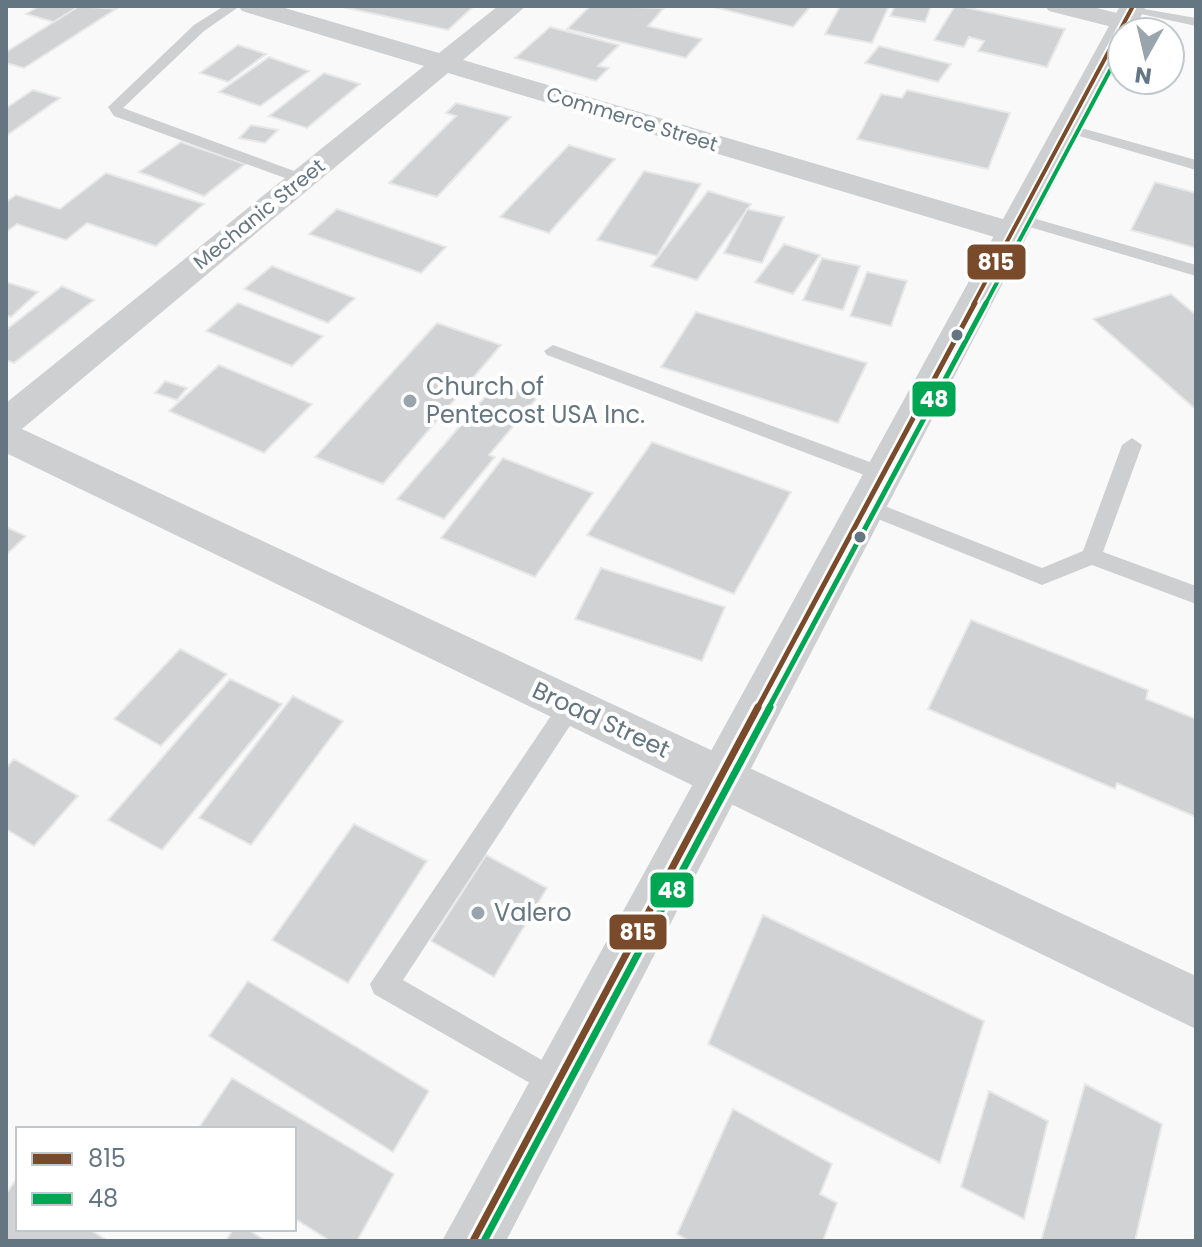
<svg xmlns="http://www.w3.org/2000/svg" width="1202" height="1247" viewBox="0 0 1202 1247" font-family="Poppins,sans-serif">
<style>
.building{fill:#d0d2d3;stroke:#e8e8e8;stroke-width:2}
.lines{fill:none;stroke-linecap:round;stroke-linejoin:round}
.service{fill:#cecfd0;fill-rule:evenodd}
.minor{fill:#cecfd0;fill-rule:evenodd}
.tertiary{fill:#cecfd0;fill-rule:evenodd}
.bus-1-far2-casing{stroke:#fff;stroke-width:8}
.bus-1-far1-casing{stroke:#fff;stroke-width:10}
.bus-1-casing{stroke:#fff;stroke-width:13}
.bus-2-far2-casing{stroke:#fff;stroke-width:8}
.bus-2-far1-casing{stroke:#fff;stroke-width:10}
.bus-2-casing{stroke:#fff;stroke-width:13}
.bus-1-far2{stroke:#7a4b2a;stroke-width:4}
.bus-1-far1{stroke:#7a4b2a;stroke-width:5}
.bus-1{stroke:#7a4b2a;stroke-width:7}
.bus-2-far2{stroke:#00a651;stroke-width:4}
.bus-2-far1{stroke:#00a651;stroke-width:5}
.bus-2{stroke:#00a651;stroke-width:7}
.bus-dot{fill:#657683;stroke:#fff;stroke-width:3}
.poi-dot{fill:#99a4ac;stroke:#fff;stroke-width:3}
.labels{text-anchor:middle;stroke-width:8;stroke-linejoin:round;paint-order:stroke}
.far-street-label{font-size:20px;fill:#657683;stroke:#fff}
.poi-label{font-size:24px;fill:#657683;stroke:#fff;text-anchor:start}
.street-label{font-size:24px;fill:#657683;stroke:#fff}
.line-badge{stroke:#fff;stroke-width:3}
.badge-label{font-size:22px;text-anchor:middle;font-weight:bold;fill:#fff}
</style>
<rect width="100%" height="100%" fill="#f9f9f9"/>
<path class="building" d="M39,6h40l-25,16 -28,-8z
M79,6l37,3 -92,59 -18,-5v-11z
M338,6h136l-26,24z
M590,6l74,2 -16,18 54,13 -16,19 -119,-29z
M710,6h101l-18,21z
M840,6h49l-17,37 -47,-9z
M895,6h36l-6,16 -35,-6z
M955,6h5l105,23 -18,38 -69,-16 6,-10 -15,-4 -5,10 -30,-7z
M550,27l69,18 -21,21 11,2 -13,13 -81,-23z
M238,45l28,9 -38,28 -28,-9z
M879,46l72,18 -13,18 -73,-19z
M269,57l40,14 -49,35 -41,-14z
M324,73l36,11 -53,44 -38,-12z
M33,90l27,8 -54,38v-28z
M907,90l103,23 -22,56 -131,-30 24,-45 21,4z
M456,103l55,14 -74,80 -48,-14 67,-67 -10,-3z
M251,125l27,5 -13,13 -26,-5z
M181,142l64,22 -41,32 -65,-24z
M569,145l46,14 -66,74 -49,-16z
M644,171l57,13 -44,72 -60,-16z
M106,173l98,31 -48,42 -69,-23 -21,17 -49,-16 -11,8v-30l10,-7 44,14z
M1155,182l41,11v55l-65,-18z
M708,191l43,13 -54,76 -46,-14z
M337,209l109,38 -25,26 -112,-39z
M747,209l37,8 -22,46 -38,-10z
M784,244l36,11 -27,39 -38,-12z
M822,258l38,8 -17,44 -40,-10z
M272,266l83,32 -27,25 -84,-34z
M867,272l40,9 -16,45 -41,-10z
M6,282l32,10 -27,25 -5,-2z
M62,286l32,14 -80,63 -8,-3v-30z
M1171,294l25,21v91l-3,1 -100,-88z
M238,303l85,33 -31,30 -86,-35z
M696,312l171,51 -29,60 -177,-56z
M437,323l64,22 -118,139 -68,-27z
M219,365l93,39 -48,49 -95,-42z
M165,381l22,7 -10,12 -22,-7z
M497,383l40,15 -48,57 6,2 -51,62 -47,-20z
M652,442l139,50 -57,102 -147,-59z
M503,458l90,35 -58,84 -94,-39z
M6,527l20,9 -20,19z
M601,568l124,39 -23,54 -127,-42z
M971,620l177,70 -2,9 50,20v98l-79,-34 -2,6 -187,-80z
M180,649l47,25 -66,72 -47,-27z
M230,679l52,25 -120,146 -54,-30z
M293,696l50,25 -92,124 -52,-27z
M14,759l64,37 -44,50 -28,-17v-61z
M354,824l73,37 -79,122 -76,-43z
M486,855l61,33 -53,89 -63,-36z
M763,915l221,106 -44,142 -232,-119z
M248,981l181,110 -36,61 -184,-116z
M232,1078l162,96 -37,67h-27l-36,-23v-89h-96z
M1085,1084l77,40 -27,117h-94z
M989,1091l59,30 -24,98 -63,-32z
M733,1109l99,55 -12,30 17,9 -14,38h-134l-12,-7z
M18,1177v52h71l19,12h-102v-47z
M233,1229h14l19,12h-40z"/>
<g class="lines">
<path class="service" d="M224,6h16l-36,25 -81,77 185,68v6h-12l-182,-66 -6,-9 86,-82z
M1127,6l69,12v8l-69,-15z
M1067,124l129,36v10l-134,-39 -2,-3z
M1019,214l177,51v11l-183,-54v-6z
M553,345l336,124 3,5 -3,5h-14l-328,-124 -3,-4z
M1132,438l10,7 -39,107 93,34v18l-104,-39 -50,20 -184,-74 -3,-5 3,-5h14l170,67 41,-17 39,-106z
M571,695l8,3 4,7 -4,7 -176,268 163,94 4,10 -4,10 -10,4 -182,-104 -4,-10 193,-286z"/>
<path class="minor" d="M238,6h40l161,47 59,-47h28l-63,54 560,165 5,7 -5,7h-22l-553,-166 -426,356 1174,547v53l-1190,-576v-50l418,-337 -182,-55z
M1045,6h44l44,11 4,5 -13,8 -75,-19z"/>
<path class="tertiary" d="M1120,6h26l-13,26h-11v21l-616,1188h-64z"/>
<g class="bus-1-far2-casing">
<path id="bus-1-far2" d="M973,305l160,-299"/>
</g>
<g class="bus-1-far1-casing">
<path id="bus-1-far1" d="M757,709l218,-406"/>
</g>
<g class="bus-1-casing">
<path id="bus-1" d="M473,1241l285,-534"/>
</g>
<g class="bus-2-far2-casing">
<path id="bus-2-far2" d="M985,305l137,-257"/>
</g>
<g class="bus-2-far1-casing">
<path id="bus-2-far1" d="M768,709l218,-406"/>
</g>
<g class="bus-2-casing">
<path id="bus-2" d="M484,1241l286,-534"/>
</g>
<use href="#bus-1-far2" class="bus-1-far2"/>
<use href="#bus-1-far1" class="bus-1-far1"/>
<use href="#bus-1" class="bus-1"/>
<use href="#bus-2-far2" class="bus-2-far2"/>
<use href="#bus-2-far1" class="bus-2-far1"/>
<use href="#bus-2" class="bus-2"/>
</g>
<g class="bus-dot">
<circle cx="957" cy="335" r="7"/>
<circle cx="860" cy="537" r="7"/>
</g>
<g class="poi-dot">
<circle cx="410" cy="401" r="8"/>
<circle cx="478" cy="913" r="8"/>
</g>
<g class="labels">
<g class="far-street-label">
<text transform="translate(632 119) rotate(17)" y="7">Commerce Street</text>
<text transform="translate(259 214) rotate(-39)" y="7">Mechanic Street</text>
</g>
<g class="poi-label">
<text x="426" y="395">Church of<tspan x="426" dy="28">Pentecost USA Inc.</tspan></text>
<text x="494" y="921">Valero</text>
</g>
<g class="street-label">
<text transform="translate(601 720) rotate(25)" y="8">Broad Street</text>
</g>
</g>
<g class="line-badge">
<rect x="966" y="243" width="61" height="38" rx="8" fill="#7a4b2a"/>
<rect x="911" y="380" width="46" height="38" rx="8" fill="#00a651"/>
<rect x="649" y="871" width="46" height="38" rx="8" fill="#00a651"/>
<rect x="608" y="913" width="60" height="38" rx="8" fill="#7a4b2a"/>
</g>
<g class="badge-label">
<text x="996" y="270">815</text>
<text x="934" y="407">48</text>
<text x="672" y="898">48</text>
<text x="638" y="940">815</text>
</g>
<rect width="1202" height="1247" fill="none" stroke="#657683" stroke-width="16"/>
<rect x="16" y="1127" width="280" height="104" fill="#ffffff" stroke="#c1c8cd" stroke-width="2"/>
<rect x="32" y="1153" width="40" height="12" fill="#7a4b2a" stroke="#c1c8cd" stroke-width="2"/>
<text x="88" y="1167" font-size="24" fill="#657683">815</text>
<rect x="32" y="1193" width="40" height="12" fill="#00a651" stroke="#c1c8cd" stroke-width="2"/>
<text x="88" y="1207" font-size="24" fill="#657683">48</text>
<g transform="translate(1146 56) rotate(188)"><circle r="38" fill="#ffffff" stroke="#c1c8cd" stroke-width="2"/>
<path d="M0-6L14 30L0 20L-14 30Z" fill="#99a4ac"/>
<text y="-12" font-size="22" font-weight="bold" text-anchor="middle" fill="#657683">N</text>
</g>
</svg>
